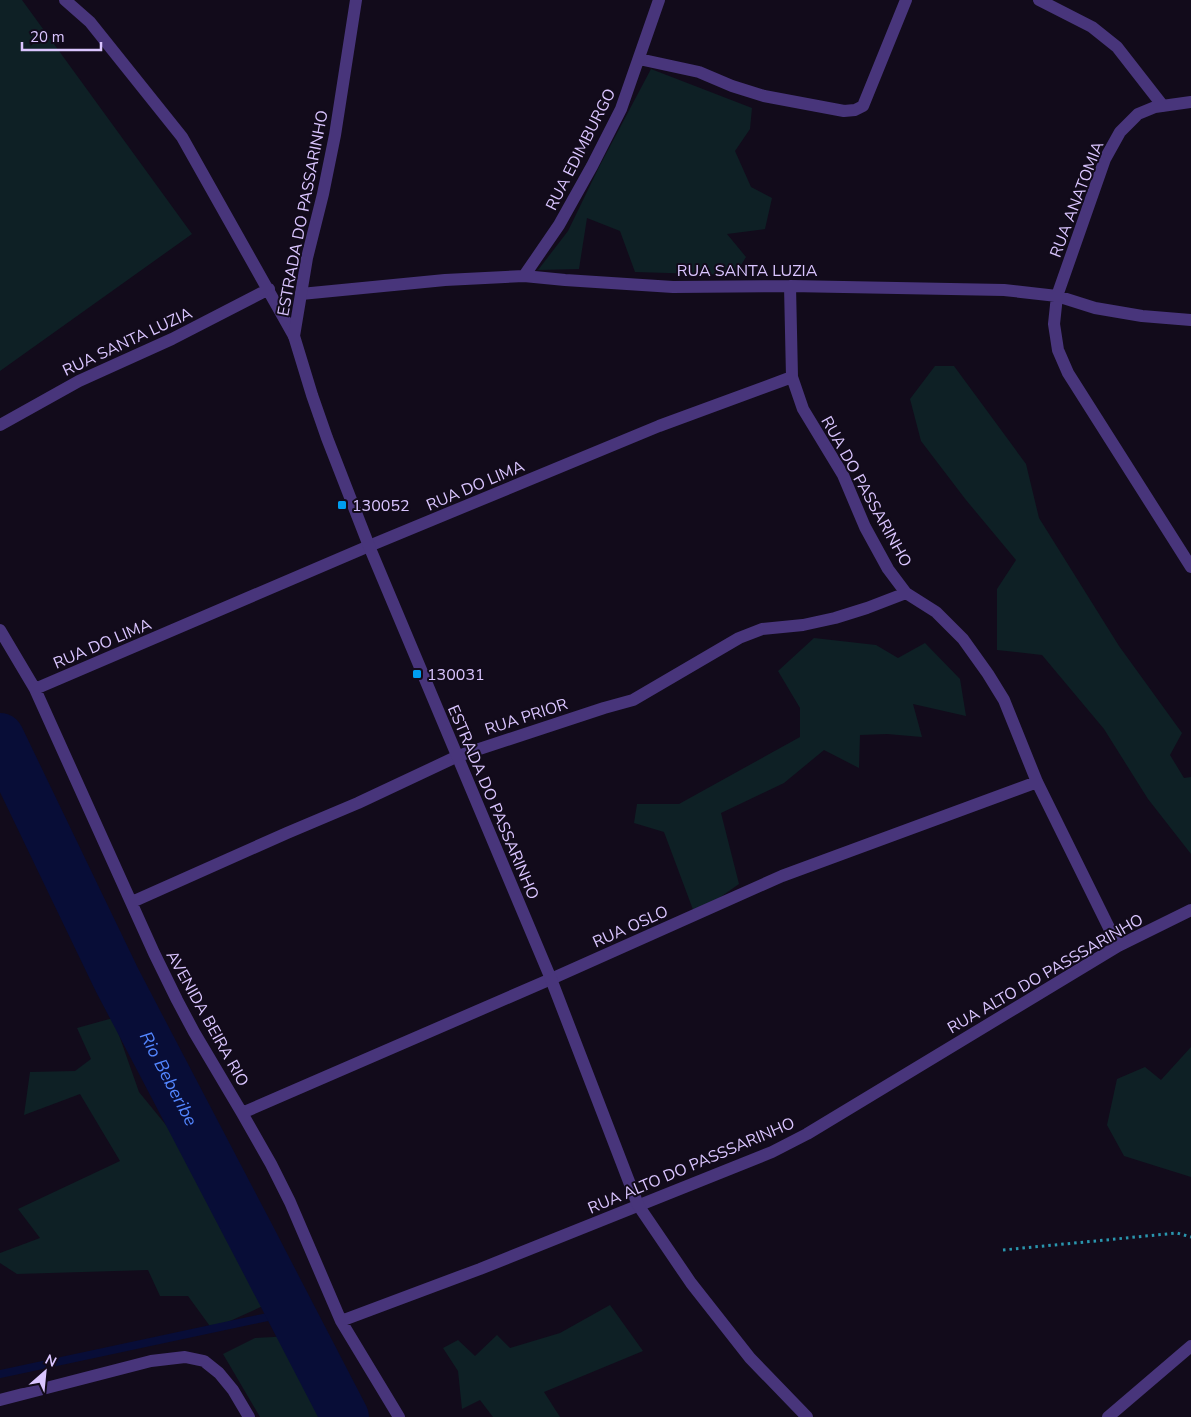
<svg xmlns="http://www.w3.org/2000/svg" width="1191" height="1417" viewBox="0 0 1191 1417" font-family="'Nunito Sans',sans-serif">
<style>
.green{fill:#0e2025}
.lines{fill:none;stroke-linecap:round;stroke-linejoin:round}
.stream{stroke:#080d37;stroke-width:8}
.river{stroke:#080d37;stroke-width:48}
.path{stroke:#2a96ae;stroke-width:3;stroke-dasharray:2.5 4;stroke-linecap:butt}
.minor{stroke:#48357b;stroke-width:12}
.tertiary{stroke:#48357b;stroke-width:12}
.poi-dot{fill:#009ef0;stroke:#120b1b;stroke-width:2}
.labels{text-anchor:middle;stroke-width:4;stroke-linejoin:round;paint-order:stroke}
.street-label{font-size:16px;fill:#dac5ff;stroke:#120b1b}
.poi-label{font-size:16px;fill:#dac5ff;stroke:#120b1b;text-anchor:start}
.water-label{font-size:18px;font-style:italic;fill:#5386ff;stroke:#120b1b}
</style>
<rect width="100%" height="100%" fill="#120b1b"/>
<path class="green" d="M0,0h22l170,234 -192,137z
M651,69l101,39 -2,21 -15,22 16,36 21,11 -7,31 -38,5 19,23 -11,18 -100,-3 -15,-41 -33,-13 -8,51 -41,1 30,-39 31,-64z
M935,366h19l72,98 13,54 80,128 63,87 -12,22 14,23 7,-1v77l-43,-55 -44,-70 -62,-74 -45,-5v-61l19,-29 -50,-60 -45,-59 -11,-42z
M814,638l62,7 22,13 27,-15 35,36 6,37 -53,-12 9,33 -35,-3 -27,1 -1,33 -35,-18 -40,33 -63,30 18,71 -44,31 -31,-83 -30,-9 3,-19h42l121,-67v-29l-22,-37z
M113,1018l26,74 58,71 77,138 -62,28 -24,-33h-28l-12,-26 -131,4 -17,-11v-10l40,-15 -22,-29 102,-48 -40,-67 -56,21 6,-43 45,-1 16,-12 -14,-31z
M1191,1047v130l-67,-21 -17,-31 10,-46 28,-12 16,13z
M610,1305l33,46 -99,41 16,25h-67l-13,-17 -18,9 -4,-38 -15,-23 15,-8 17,16 22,-21 13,13 50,-15z
M291,1336l37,81h-68l-37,-63 32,-16z"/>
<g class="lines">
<path class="stream" d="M0,1374l291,-62"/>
<path class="river" id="s1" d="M0,737l117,243 134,256 94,181"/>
<path class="path" d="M1003,1250l174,-17 14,4"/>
<path class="minor" d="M65,0l25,22 92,115 112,199
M1039,0l53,27 25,20 46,59
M639,59l60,13 33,14 32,10 80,15 11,-1 8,-4 43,-106
M1191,102l-36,5 -17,7 -18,18 -15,27 -48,137 -3,28 4,26 10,23 123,194
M524,276l35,-51 33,-59 29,-57 38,-109
M790,286l2,91 11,32 40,66 22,52 23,42 18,24 30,19 27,27 25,35 16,26 33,82 81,164
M301,294l144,-14 79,-4 41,4 108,7 117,-1 214,4 53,6 38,12 47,8 49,4
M0,425l79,-44 93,-42 97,-50
M0,630l35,59 119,264 23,47 17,32 48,81 29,51 19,38 51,119 58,96
M35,689l334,-143 290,-120 133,-49
M132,902l155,-69 71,-30 100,-47 146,-48 29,-8 106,-62 23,-9 41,-4 32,-7 32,-10 39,-15
M242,1113l309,-134 231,-103 255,-94
M341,1321l139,-52 292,-117 35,-18 311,-188 73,-36
M0,1400l151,-39 34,-4 19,4 15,12 14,17 16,27
M1108,1417l83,-71"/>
<path class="tertiary" d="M356,0l-21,135 -12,59 -16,64 -13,78 18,59 15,43 42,108 182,433 87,226 53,78 59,75 57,59"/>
</g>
<g class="poi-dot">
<rect x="337" y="500" width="10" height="10" rx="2.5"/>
<rect x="412" y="669" width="10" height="10" rx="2.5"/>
</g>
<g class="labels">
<g class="street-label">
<text transform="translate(580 149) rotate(-63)" y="6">RUA EDIMBURGO</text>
<text transform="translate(1076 199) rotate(-69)" y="6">RUA ANATOMIA</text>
<text transform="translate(302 213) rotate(-79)" y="6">ESTRADA DO PASSARINHO</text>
<text x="747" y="276">RUA SANTA LUZIA</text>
<text transform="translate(127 341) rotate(-25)" y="6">RUA SANTA LUZIA</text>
<text transform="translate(475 485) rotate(-23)" y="6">RUA DO LIMA</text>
<text transform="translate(867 491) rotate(61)" y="6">RUA DO PASSARINHO</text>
<text transform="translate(102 643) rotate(-23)" y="6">RUA DO LIMA</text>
<text transform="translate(526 716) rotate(-18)" y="6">RUA PRIOR</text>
<text transform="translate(494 802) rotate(67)" y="6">ESTRADA DO PASSARINHO</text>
<text transform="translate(630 926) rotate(-24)" y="6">RUA OSLO</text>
<text transform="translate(1045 973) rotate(-30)" y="6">RUA ALTO DO PASSSARINHO</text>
<text transform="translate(208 1018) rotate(61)" y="6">AVENIDA BEIRA RIO</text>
<text transform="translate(691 1165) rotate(-23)" y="6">RUA ALTO DO PASSSARINHO</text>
</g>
<g class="poi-label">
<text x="352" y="511">130052</text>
<text x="427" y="680">130031</text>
</g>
<g class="water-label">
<text dy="6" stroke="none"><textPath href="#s1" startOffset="381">Rio Beberibe</textPath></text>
</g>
</g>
<g transform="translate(45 1372) rotate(27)" stroke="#120b1b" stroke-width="4" paint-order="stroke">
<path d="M0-4L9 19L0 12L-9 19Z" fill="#dac5ff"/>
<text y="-8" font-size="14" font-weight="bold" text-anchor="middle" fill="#dac5ff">N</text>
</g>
<path d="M22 42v8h79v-8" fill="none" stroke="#dac5ff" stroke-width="2.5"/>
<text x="30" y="42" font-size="15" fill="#dac5ff" stroke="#120b1b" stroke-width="4" paint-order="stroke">20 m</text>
</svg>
